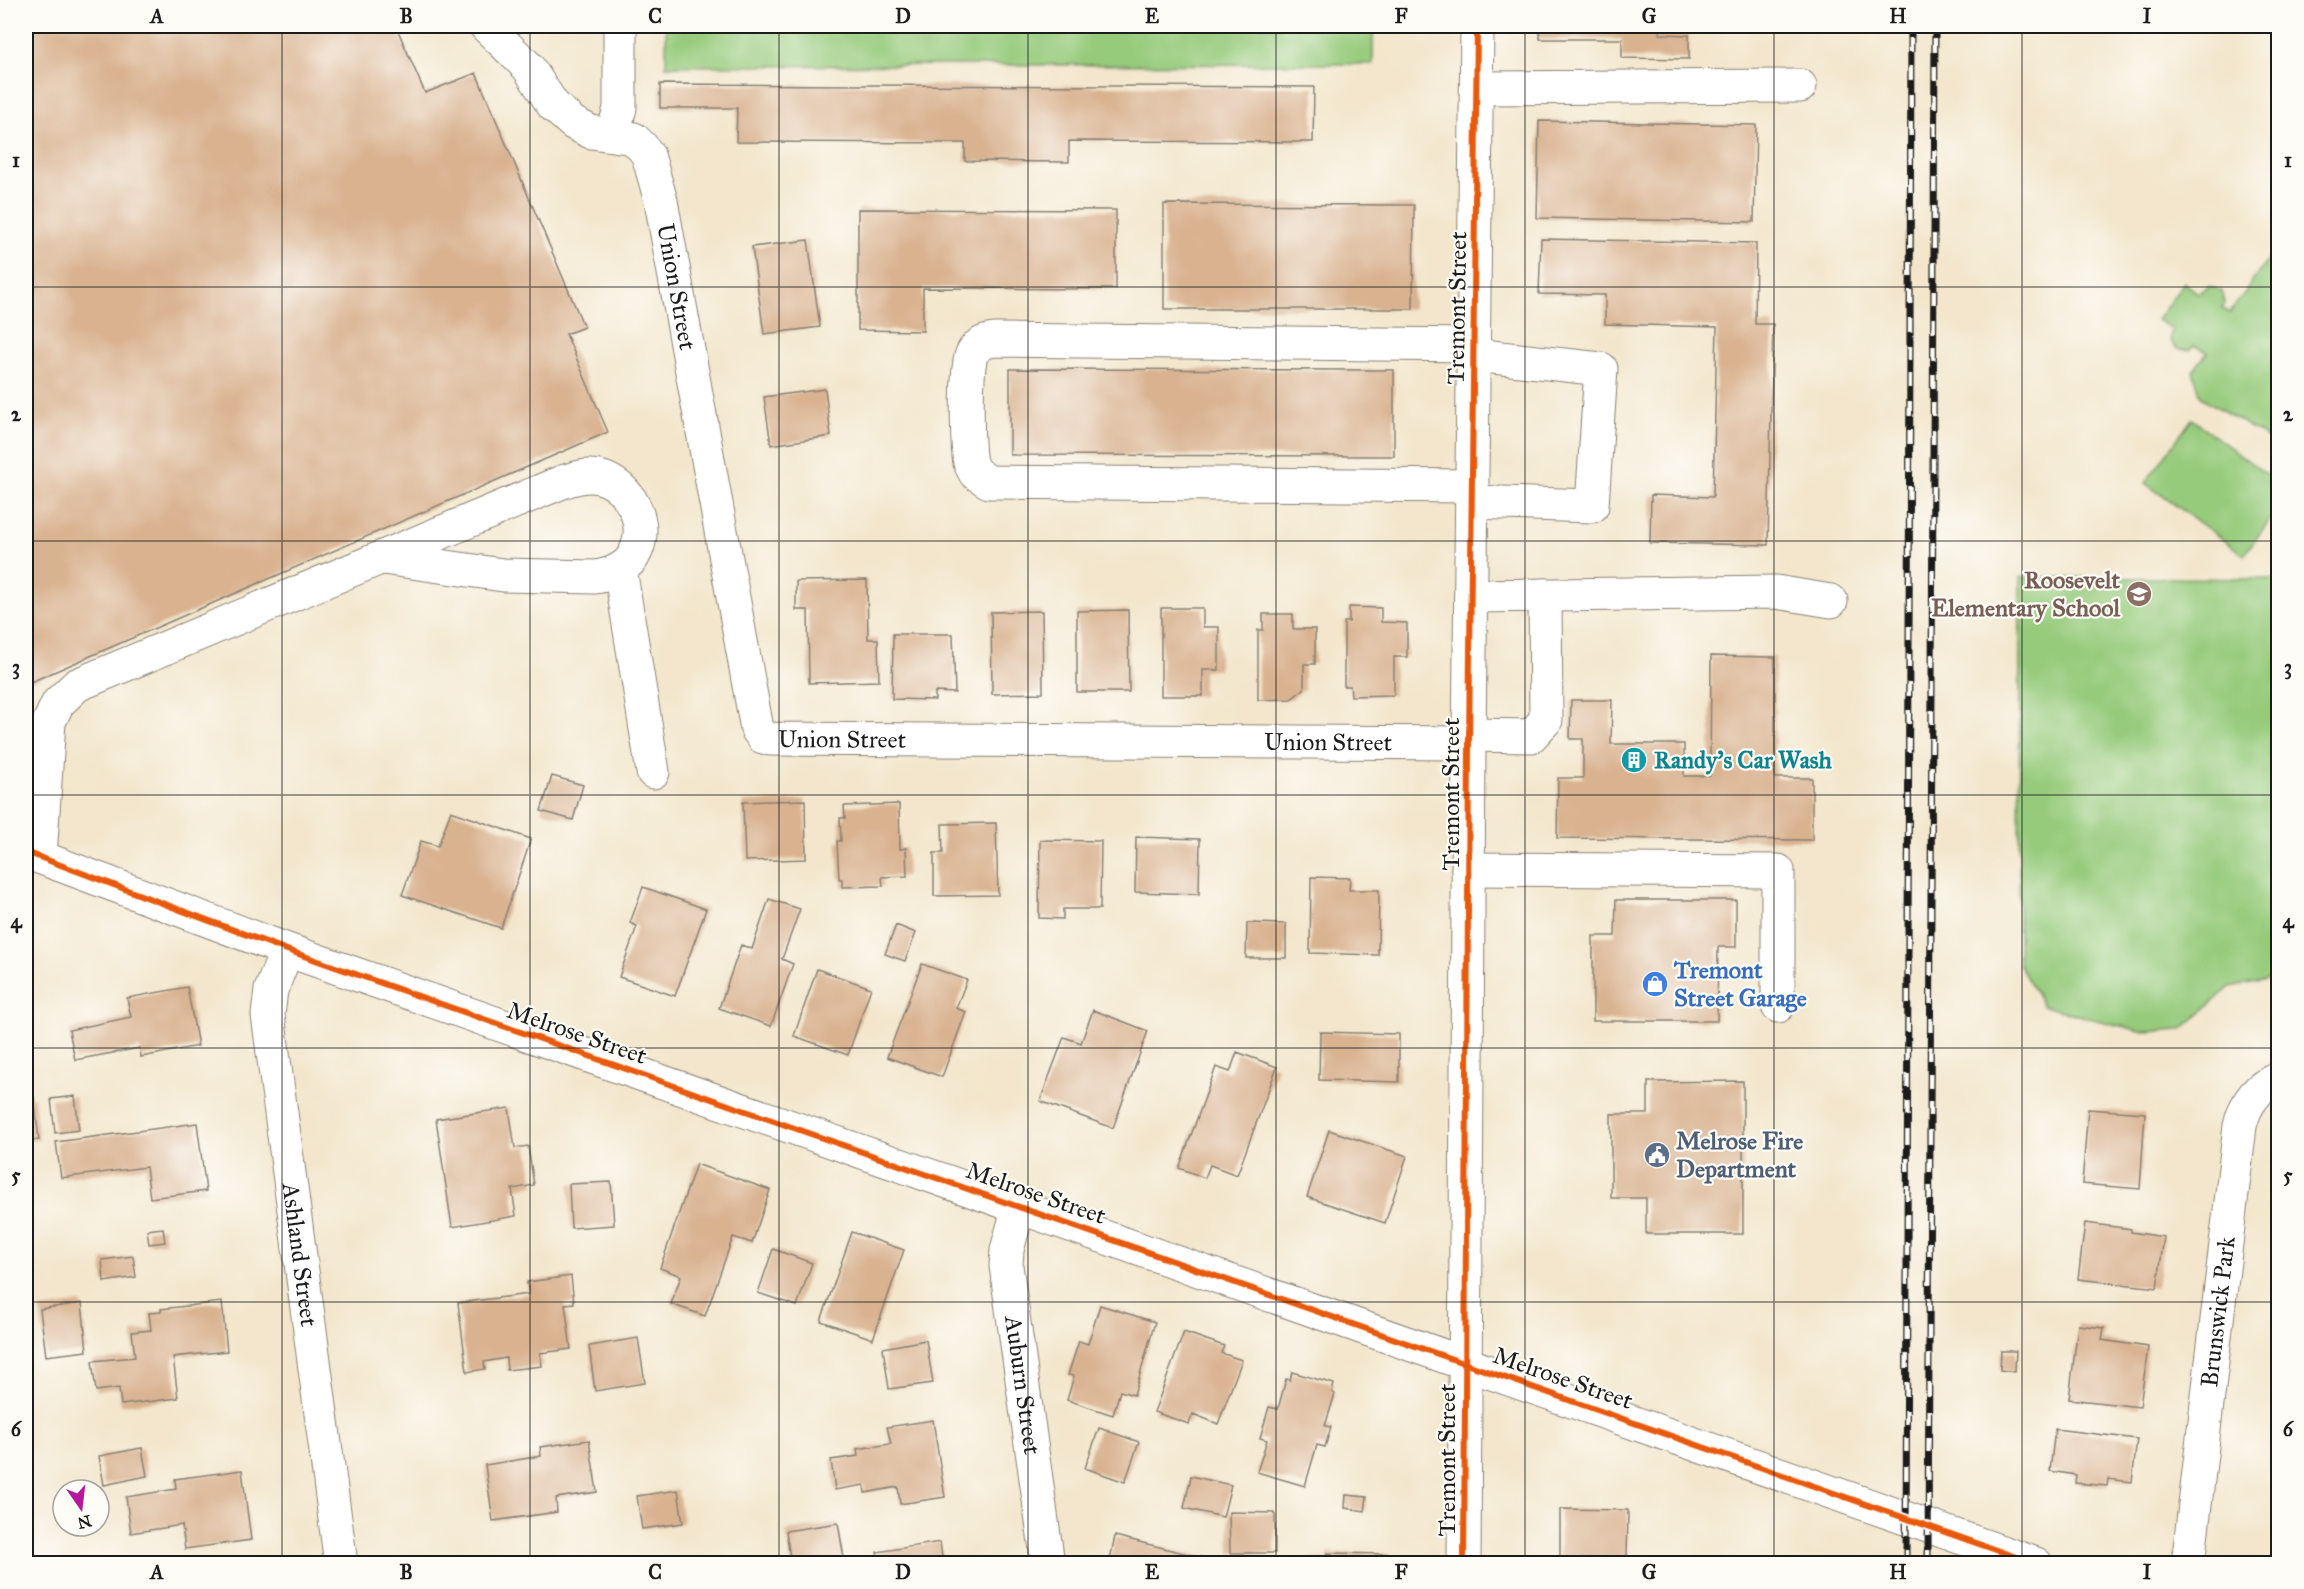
<svg xmlns="http://www.w3.org/2000/svg" width="2304" height="1589" viewBox="0 0 2304 1589" font-family="'IM FELL Great Primer',serif">
<style>
.green{fill:#96cb7c;stroke:#59744c;stroke-width:1.5}
.building{fill:#d9b290}
.lines{fill:none;stroke-linecap:round;stroke-linejoin:round}
.minor-casing{stroke:#888174;stroke-width:35}
.minor{stroke:#fff;stroke-width:33}
.rail-casing{stroke:#1c1c1c;stroke-width:7}
.rail{stroke:#fdfcf7;stroke-width:4.5;stroke-dasharray:14;stroke-linecap:butt}
.cycleway-casing{stroke:#fdfcf7;stroke-width:10}
.cycleway{stroke:#e8590c;stroke-width:6}
.grid{fill:none;stroke:#1c1c1c;stroke-width:1.5;stroke-opacity:0.55}
.labels{text-anchor:middle;stroke-width:4.5;stroke-linejoin:round;paint-order:stroke}
.street-label{font-size:24px;fill:#1c1c1c;stroke:#fdfcf7}
.education-label{font-size:24px;font-weight:bold;fill:#785e54;stroke:#fdfcf7;text-anchor:end}
.culture-label{font-size:24px;font-weight:bold;fill:#0d838f;stroke:#fdfcf7;text-anchor:start}
.shop-label{font-size:24px;font-weight:bold;fill:#366cbe;stroke:#fdfcf7;text-anchor:start}
.service-label{font-size:24px;font-weight:bold;fill:#4e5e75;stroke:#fdfcf7;text-anchor:start}
.neatline{fill:none;stroke:#1c1c1c;stroke-width:2}
.grid-label{font-size:20px;text-anchor:middle;font-weight:bold;fill:#1c1c1c}
</style>
<rect width="100%" height="100%" fill="#fdfcf7"/>
<filter id="ink" filterUnits="userSpaceOnUse"><feTurbulence type="fractalNoise" baseFrequency=".0167" numOctaves="2"/><feDisplacementMap in="SourceGraphic" scale="12" xChannelSelector="R" yChannelSelector="G"/><feConvolveMatrix kernelMatrix="1 2 1 2 8 2 1 2 1" color-interpolation-filters="sRGB"/></filter>
<filter id="wash" filterUnits="userSpaceOnUse"><feTurbulence type="fractalNoise" baseFrequency=".008" numOctaves="4" result="noise"/><feDisplacementMap in="SourceGraphic" scale="24" xChannelSelector="R" yChannelSelector="G"/><feGaussianBlur stdDeviation="1.35" result="paint"/><feColorMatrix in="noise" values="0 0 0 0 0 0 0 0 0 0 0 0 0 0 0 0 0 1.4 0 .05"/><feComposite in="paint" operator="in"/></filter>
<g filter="url(#wash)">
<rect width="100%" height="100%" fill="#f3e6cc"/>
<path class="green" d="M666,26h707v38l-707,2z
M2277,247l1,1v197l-77,-48 -8,-26 14,-18 -13,-8 -5,5h-10c-10,-7 -10,-11 -7,-21l-15,-9 27,-38 14,11 11,-7 13,5 3,12 -3,5 8,5z
M2192,419l86,64v26l-34,46 -99,-72z
M2020,577l258,2v386l-11,15 -37,7 -49,43 -37,2 -101,-26 -24,-41z"/>
<g id="blocks">
<path class="building" d="M26,26h370l29,67 51,-20 108,254 -18,7 42,98 -582,252z
M1540,26h120v8l29,1v24l-67,-1v-19h-82z
M660,84l654,3 -1,55 -244,-1v21l-104,-1v-18l-229,-1 1,-34h-77z
M1539,121l217,4 -2,97 -217,-4z
M1164,204l250,1 -1,104h-249z
M858,209l258,1v79l-193,-1v43l-65,-1z
M1541,239l215,4 -1,81h18l-5,221 -118,-2 1,-48 62,2 4,-170 -112,-3v-29l-66,-1z
M808,240l12,87 -56,7 -12,-87z
M1010,369l384,1v86l-384,-1z
M825,389l6,47 -60,9 -7,-48z
M867,580l1,59h10l1,42 -70,2 -1,-73h-12v-29z
M1349,607l32,1v14l26,1v34h-13v38l-43,1 -1,-10h-6v-64h5z
M1161,608h42v19h16v43h-16v26h-42z
M1128,610l1,82h-52v-81z
M1042,611l1,82 -51,1 -1,-82z
M1263,614h30v15h22v35h-11v25l-13,10 -33,1v-70h5z
M893,634h60l2,59 -20,-1v8l-43,-1z
M1711,656l64,1v121h37v62l-255,-2 1,-60h25v-39h-13l1,-39h41l-1,44h73v32h26z
M552,776l31,9 -10,35 -32,-9z
M805,800l1,59 -61,2 -2,-59z
M899,804l1,45 6,-1 1,28 -25,1 1,9 -41,1v-8h-3l-2,-38h4l-1,-23h5l-1,-12z
M451,811l80,28 -30,89 -99,-33 19,-54 17,5z
M996,823l2,72 -64,1v-43h9l-1,-29z
M1136,837l64,2 -1,55 -64,-2z
M1040,840l61,1 -1,68h-37v10l-24,-1z
M1311,877l39,1 -1,12h30l-1,65 -68,-2z
M643,887l63,22 -31,87 -56,-19 18,-51 -7,-3z
M769,899l31,10 -18,50 11,5 -22,62 -52,-18 22,-63 11,4z
M1616,900h120v47h-18l-1,74h-124v-85h22z
M1247,923l39,1v34h-40z
M896,925l20,8 -11,28 -20,-7z
M922,964l45,16 -11,28 10,4 -24,65 -55,-20z
M817,969l54,19 -23,67 -54,-19z
M187,987l11,59 -57,11 -1,-9 -65,12 -6,-30 62,-13 -4,-19z
M1093,1010l55,21 -35,97 -73,-27 24,-64 17,6z
M1320,1032l79,2v48l-80,-2z
M1237,1052l40,15 -40,108 -27,-10 -5,13 -26,-10 37,-101 14,5z
M1743,1081v153h-97v-36h-35v-84h37v-32z
M75,1096l4,34 -24,3 -4,-34z
M34,1097l5,43 -13,1v-43z
M509,1108l6,40 13,-2 6,39 -22,4 4,27 -64,11 -16,-108z
M2088,1109l57,4 -5,76 -58,-5z
M197,1123l9,68 -56,7 -4,-31 -85,11 -5,-36z
M1329,1130l78,26 -22,67 -78,-26z
M696,1164l74,26 -18,53 -19,-6 -28,79 -34,-12 10,-28 -21,-8z
M611,1182l3,43 -43,3 -2,-44z
M2085,1223l46,6v3l33,5 -7,51 -79,-9z
M163,1228l2,14 -16,2 -2,-14z
M852,1232l52,18 -31,89 -52,-18z
M773,1249l39,14 -15,43 -39,-13z
M133,1256l3,21 -32,5 -2,-22z
M571,1276l3,27 -9,1 6,45 -31,4 2,13 -35,4 -1,-12 -22,4 1,7 -18,3 -9,-69 71,-9 -2,-12z
M222,1302l5,49 -54,6 5,41 -57,7 -2,-17 -23,3 -4,-30 43,-4 -3,-25 19,-2 -2,-17 12,-1v-3z
M82,1303l5,48 -41,5 -6,-47z
M1100,1305l55,17 -21,73 -14,-4 -7,24 -46,-15 7,-24 -6,-1 11,-34 9,3z
M2078,1325l26,3 -2,12 46,7 -8,60 -71,-8z
M1184,1332l40,14 -3,7 21,7 -24,64 -25,-10 -4,10 -35,-12z
M638,1338l7,45 -50,8 -6,-45z
M926,1340l7,43 -44,6 -6,-41z
M2001,1351h15l-1,21 -15,-2z
M1292,1372l42,12 -2,8 3,2 -10,32 6,1 -6,20 -8,-2 -12,41 -48,-14 10,-32 -7,-2 9,-31 9,2 8,-30 4,1z
M933,1420l12,77 -45,7 -2,-17 -33,6 -1,-8 -29,5 -4,-30 27,-4 -1,-7 34,-5 -4,-17z
M1099,1428l40,14 -14,40 -40,-14z
M2055,1429l82,10 -5,43 -24,-3 -1,7 -32,-3 1,-8 -26,-4z
M589,1440l8,52 -41,6 1,14 -64,9 -8,-56 56,-9 -1,-9z
M142,1448l5,28 -43,9 -5,-29z
M242,1470l9,70 -66,9 -3,-24 -51,8 -5,-36 50,-8 -1,-10z
M1191,1476l40,9 -8,32 -39,-9z
M678,1490l5,33 -41,6 -5,-33z
M1346,1495l21,2 -2,14 -20,-3z
M1560,1509l68,1 -1,50 -67,-1z
M1229,1512l46,1v40h-45z
M838,1523l7,41h-54l-5,-33z
M1115,1536l89,22 -1,6h-94z
M940,1542l3,22h-64l-2,-12z
M1327,1553l63,1v10h-83v-6h20z"/>
</g>
</g>
<g filter="url(#ink)">
<use href="#blocks" fill-opacity="0" stroke="#888174" stroke-width="1.5"/>
<g class="lines">
<g class="minor-casing">
<g id="minor">
<path id="s1" d="M486,26l42,41 25,38 20,18 18,9 36,5 7,2 8,8 6,8 13,46 96,528 6,8 7,2 699,4"/>
<path d="M1477,88l323,-2"/>
<path d="M613,134l7,-26v-82"/>
<path d="M1472,486l-483,-4 -14,-9 -5,-10c-3,-17 -5,-96 2,-109 4,-9 13,-13 23,-14l479,5"/>
<path d="M1472,502l120,4 9,-137 -127,-14"/>
<path d="M620,569l33,203"/>
<path d="M1471,596l305,-4 55,9"/>
<path d="M1469,735l62,1 15,-16 -1,-125"/>
<path d="M26,852l261,98 1749,614"/>
<path d="M40,857l9,-135 9,-19 19,-18 485,-203c12,-4 25,-8 37,-5 30,7 50,45 37,74 -7,17 -25,24 -41,26l-92,-2 -120,-17"/>
<path d="M1468,869l310,2v135"/>
<path id="s2" d="M287,950l-16,40 -3,25 73,549"/>
<path id="s3" d="M1019,1206l-12,44 -1,16 42,298"/>
<path d="M1464,1564l5,-821 8,-717"/>
<path id="s4" d="M2188,1564l52,-438c5,-22 16,-39 38,-47"/>
</g>
</g>
<use href="#minor" class="minor"/>
<g class="rail-casing">
<path id="rail" d="M1906,1564l5,-1538
M1928,1564l7,-1538"/>
</g>
<use href="#rail" class="rail"/>
<g class="cycleway-casing">
<path id="cycleway" d="M26,852l261,98 1749,614
M1464,1564l5,-821 8,-717"/>
</g>
<use href="#cycleway" class="cycleway"/>
</g>
</g>
<path class="grid" d="M282,26v1538M530,26v1538M779,26v1538M1028,26v1538M1276,26v1538M1525,26v1538M1774,26v1538M2022,26v1538M26,287h2252M26,541h2252M26,795h2252M26,1048h2252M26,1302h2252"/>
<defs>
<g id="school-disc" transform="scale(1.35)"><circle r="9.5" fill="#8d6e63" stroke="#fdfcf7"/><path d="M0-5L7-2L0 1L-7-2ZM-4 1L0 2.5L4 1V4Q0 6-4 4Z" fill="#fff"/></g>
<g id="building-disc" transform="scale(1.35)"><circle r="9.5" fill="#0f9aa8" stroke="#fdfcf7"/><path d="M-4-6H4V6H1V3H-1V6H-4ZM-2.5-4.3h1.7v1.8h-1.7ZM.8-4.3h1.7v1.8H.8ZM-2.5-1h1.7V.8h-1.7ZM.8-1h1.7V.8H.8Z" fill="#fff"/></g>
<g id="shop-disc" transform="scale(1.35)"><circle r="9.5" fill="#3f7fe0" stroke="#fdfcf7"/><path d="M-5-2.5h2.3a2.7 3.5 0 0 1 5.4 0H5L5.5 6h-11ZM-1.5-2.5h3a1.5 2.3 0 0 0-3 0Z" fill="#fff"/></g>
<g id="civic-disc" transform="scale(1.35)"><circle r="9.5" fill="#5c6f8a" stroke="#fdfcf7"/><path d="M-.6-6.5H3V-4.5H.6V-3L4-1V1h2V6H-6V1h2V-1L-.6-3ZM-1.2 2.5V6h2.4V2.5Z" fill="#fff"/></g>
</defs>
<g fill-rule="evenodd">
<use href="#school-disc" x="2139" y="594"/>
<use href="#building-disc" x="1634" y="760"/>
<use href="#shop-disc" x="1655" y="984"/>
<use href="#civic-disc" x="1657" y="1155"/>
</g>
<g class="labels">
<g class="street-label">
<text dy="8" stroke="none"><textPath href="#s1" startOffset="351">Union Street</textPath></text>
<text transform="translate(1457 308) rotate(-89)" y="8">Tremont Street</text>
<text dy="8" stroke="none"><textPath href="#s1" startOffset="890">Union Street</textPath></text>
<text dy="8" stroke="none"><textPath href="#s1" startOffset="1376">Union Street</textPath></text>
<text transform="translate(1451 794) rotate(-90)" y="8">Tremont Street</text>
<text transform="translate(577 1033) rotate(19)" y="8">Melrose Street</text>
<text transform="translate(1036 1193) rotate(19)" y="8">Melrose Street</text>
<text dy="8" stroke="none"><textPath href="#s2" startOffset="310">Ashland Street</textPath></text>
<text dy="8" stroke="none"><textPath href="#s4" startOffset="254">Brunswick Park</textPath></text>
<text transform="translate(1563 1378) rotate(19)" y="8">Melrose Street</text>
<text dy="8" stroke="none"><textPath href="#s3" startOffset="182">Auburn Street</textPath></text>
<text transform="translate(1447 1460) rotate(-90)" y="8">Tremont Street</text>
</g>
<g class="education-label">
<text x="2120" y="588">Roosevelt<tspan x="2120" dy="28">Elementary School</tspan></text>
</g>
<g class="culture-label">
<text x="1654" y="768">Randy's Car Wash</text>
</g>
<g class="shop-label">
<text x="1674" y="978">Tremont<tspan x="1674" dy="28">Street Garage</tspan></text>
</g>
<g class="service-label">
<text x="1676" y="1149">Melrose Fire<tspan x="1676" dy="28">Department</tspan></text>
</g>
</g>
<rect width="2304" height="1589" fill="none" stroke="#fdfcf7" stroke-width="66"/>
<g transform="translate(81 1508) rotate(166)"><circle r="28" fill="#fdfcf7" stroke="#a3a29f" stroke-width="1.5"/>
<path d="M0-4.5L10 22L0 15L-10 22Z" fill="#b5179e"/>
<text y="-9" font-size="16" font-weight="bold" text-anchor="middle" fill="#1c1c1c">N</text>
</g>
<rect x="33" y="33" width="2238" height="1523" class="neatline"/>
<g class="grid-label">
<text x="157" y="23">A</text>
<text x="406" y="23">B</text>
<text x="655" y="23">C</text>
<text x="903" y="23">D</text>
<text x="1152" y="23">E</text>
<text x="1401" y="23">F</text>
<text x="1649" y="23">G</text>
<text x="1898" y="23">H</text>
<text x="2147" y="23">I</text>
<text x="16" y="167">1</text>
<text x="2288" y="167">1</text>
<text x="16" y="421">2</text>
<text x="2288" y="421">2</text>
<text x="16" y="674">3</text>
<text x="2288" y="674">3</text>
<text x="16" y="928">4</text>
<text x="2288" y="928">4</text>
<text x="16" y="1182">5</text>
<text x="2288" y="1182">5</text>
<text x="16" y="1436">6</text>
<text x="2288" y="1436">6</text>
<text x="157" y="1579">A</text>
<text x="406" y="1579">B</text>
<text x="655" y="1579">C</text>
<text x="903" y="1579">D</text>
<text x="1152" y="1579">E</text>
<text x="1401" y="1579">F</text>
<text x="1649" y="1579">G</text>
<text x="1898" y="1579">H</text>
<text x="2147" y="1579">I</text>
</g>
</svg>
